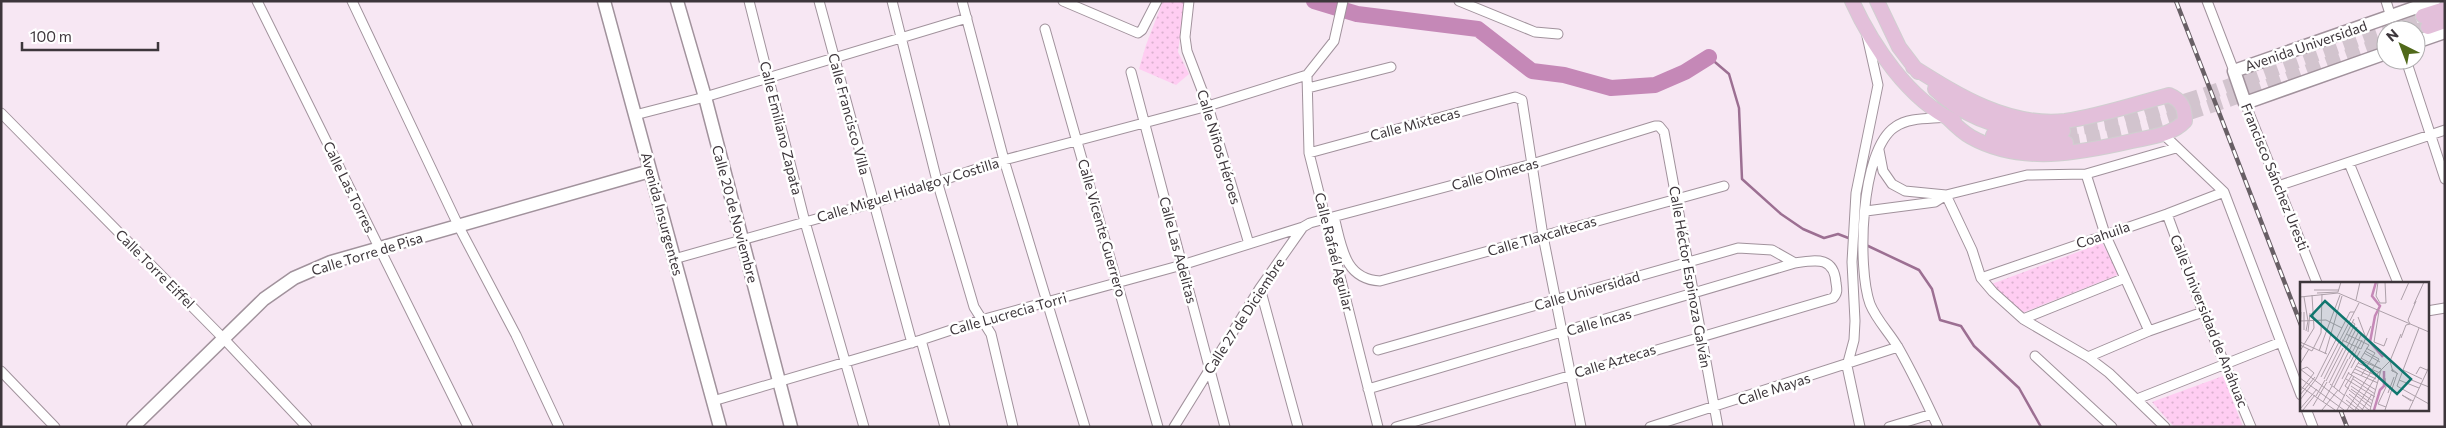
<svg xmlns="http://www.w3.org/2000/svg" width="2446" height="428" viewBox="0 0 2446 428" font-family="Commissioner,sans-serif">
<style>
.park{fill:url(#park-dots)}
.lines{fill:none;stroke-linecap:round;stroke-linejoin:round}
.stream{stroke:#9c6f92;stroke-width:2.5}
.river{stroke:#c588b7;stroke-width:16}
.primary-tunnel{stroke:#d2c4ce;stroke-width:14;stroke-dasharray:14 7;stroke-linecap:butt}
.street-casing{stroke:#a1929c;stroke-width:11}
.secondary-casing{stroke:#a1929c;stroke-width:15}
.primary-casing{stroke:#d0cfd0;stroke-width:16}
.street{stroke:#fff;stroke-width:9}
.secondary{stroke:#fff;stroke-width:12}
.primary{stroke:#e3bfda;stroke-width:14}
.rail-casing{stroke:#685f65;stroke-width:4.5}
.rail{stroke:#fff;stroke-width:2.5;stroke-dasharray:8;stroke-linecap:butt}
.labels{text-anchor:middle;stroke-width:5;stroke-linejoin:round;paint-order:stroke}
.street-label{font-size:14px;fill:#3d363b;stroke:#fff}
.inset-river{fill:none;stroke:#c588b7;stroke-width:2.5}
.inset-road{fill:none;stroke:#ada0a9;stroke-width:1}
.view{fill:#0f766e;fill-opacity:0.15;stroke:#0f766e;stroke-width:2.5}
.inset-edge{fill:none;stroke:#3d363b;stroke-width:2.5}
</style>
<defs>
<pattern id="park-dots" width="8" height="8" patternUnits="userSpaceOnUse" patternTransform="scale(1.25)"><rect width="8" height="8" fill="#ffcdf2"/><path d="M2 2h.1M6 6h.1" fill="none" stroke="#dbb1d0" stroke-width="1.8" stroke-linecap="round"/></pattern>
</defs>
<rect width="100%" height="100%" fill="#f7e7f3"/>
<path class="park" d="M1163,1h22l-7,51 11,22 -13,11 -37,-16 7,-24z
M2102,243l18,31 -98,39 -33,-28z
M2223,376l20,51h-69l-22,-25z"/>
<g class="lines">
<path class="stream" d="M1709,57l20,17 10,34 3,71 39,35 22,15 21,9 14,-4 13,5
M1866,245l53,25 13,19 8,31 21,6 13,20 45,42 22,39"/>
<path class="river" d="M1314,1l43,13 121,15 54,42 32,4 47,13 44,-3 30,-13 24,-15"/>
<path class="primary-tunnel" d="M2416,31l12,-4
M2063,131l57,-10 83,-26 220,-79
M2066,143c109,-17 217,-64 320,-101"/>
<g class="street-casing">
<path id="street" d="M257,1l211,426
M352,1l107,226 57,108 43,92
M749,1l56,221 59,205
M819,1l93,342
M892,1l45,180 37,126 17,27 22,93
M962,1l42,159 81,267
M1063,1l75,32 4,-3 15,-29
M1189,1l-4,36 2,14 21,55 41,138
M1459,1l76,31 23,2
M2207,1l27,70
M2386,1l5,16
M1045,29l113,398
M2406,60l39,119
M1131,72l94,355
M1307,75l2,78 69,274
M1307,75l27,-34 9,-40
M1308,88l83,-21
M2245,103l72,180
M1,113l223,226 83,88
M635,115l70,-18 262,-79
M2163,134l61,58 77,203
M1879,150l4,21 9,13 13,7 41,4 81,-20 59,-1 90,-26
M1309,153l206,-56 7,3 21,136 38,191
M2349,163l49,120
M2086,174l19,60 44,97
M2278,186l167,-56
M1946,195l26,55 9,28 12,14 30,27 65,38 21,16 56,54
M1866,211l69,-9 11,-7
M2167,214l36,98 48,115
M1334,217c8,30 10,62 46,64l344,-95
M674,259l199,-56 131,-43 204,-54 99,-31
M1981,278l186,-64 57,-22
M1260,288l38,139
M2427,311l18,-3
M2023,319l102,-41
M921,340l24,87
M1378,350l360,-102 34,2 23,13
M2035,356l77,71
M2088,357l61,-26 54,-19
M1,371l54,56
M1368,389l427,-126c21,-3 39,-7 41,20 1,6 2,10 -3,15l-437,129
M2137,399l144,-57
M713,401l208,-61 60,-20 201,-55 121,-38
M2306,409l7,18
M1174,427l86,-139 43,-61 7,-4 222,-59 123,-38h4l5,6 54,295
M1650,427l248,-80
M1860,427l-13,-61 7,-26 1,-19 -3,-59 4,-69 22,-108 -11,-49
M1889,427l43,-13
M1938,427c-12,-26 -25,-53 -39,-78 -9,-16 -22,-28 -29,-45 -13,-36 -10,-154 25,-177 14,-10 35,-8 52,-10"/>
</g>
<g class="secondary-casing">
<path id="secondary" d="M604,1l116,426
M677,1l28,96 86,330
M2416,42l29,-10
M2386,53l-141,50 -11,-32 200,-70
M133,427l131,-128 30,-21 37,-16 319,-91"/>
</g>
<g class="primary-casing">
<path id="primary" d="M1852,1c20,44 57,99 102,120
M1877,1l22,46 19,25
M2423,16l22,-7
M2428,27l17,-6
M1913,67c46,29 95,60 152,54 35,-5 70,-17 104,-26 12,5 16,12 16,26 -13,14 -35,16 -53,20 -52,12 -111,24 -161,-4 -9,-5 -17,-13 -24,-20
M1935,89c35,34 81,45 128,42
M1993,135l34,8h39"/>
</g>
<use href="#street" class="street"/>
<use href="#secondary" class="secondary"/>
<use href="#primary" class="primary"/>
<g class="rail-casing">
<path id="rail" d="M2176,1l125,324
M2340,409l7,18"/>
</g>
<use href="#rail" class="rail"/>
</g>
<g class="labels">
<g class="street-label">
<text transform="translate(2306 46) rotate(-19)" y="5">Avenida Universidad</text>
<text transform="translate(849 114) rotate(75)" y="5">Calle Francisco Villa</text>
<text transform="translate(1415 124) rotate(-15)" y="5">Calle Mixtecas</text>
<text transform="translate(781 128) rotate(76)" y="5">Calle Emiliano Zapata</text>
<text transform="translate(1219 147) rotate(73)" y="5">Calle Niños Héroes</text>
<text transform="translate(1495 174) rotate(-15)" y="5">Calle Olmecas</text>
<text transform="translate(2275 177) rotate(68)" y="5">Francisco Sánchez Uresti</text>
<text transform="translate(349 187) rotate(64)" y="5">Calle Las Torres</text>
<text transform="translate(908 190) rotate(-17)" y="5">Calle Miguel Hidalgo y Costilla</text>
<text transform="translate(662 214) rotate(75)" y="5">Avenida Insurgentes</text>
<text transform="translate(735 214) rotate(75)" y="5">Calle 20 de Noviembre</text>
<text transform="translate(1102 228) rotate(74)" y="5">Calle Vicente Guerrero</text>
<text transform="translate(2103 235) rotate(-19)" y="5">Coahuila</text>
<text transform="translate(1542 236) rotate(-16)" y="5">Calle Tlaxcaltecas</text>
<text transform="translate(1178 250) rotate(75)" y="5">Calle Las Adelitas</text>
<text transform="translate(1334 252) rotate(76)" y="5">Calle Rafaél Aguilar</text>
<text transform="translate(367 254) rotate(-17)" y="5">Calle Torre de Pisa</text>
<text transform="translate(155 269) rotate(45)" y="5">Calle Torre Eiffel</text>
<text transform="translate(1690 277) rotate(80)" y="5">Calle Héctor Espinoza Galván</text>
<text transform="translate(1587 291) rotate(-16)" y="5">Calle Universidad</text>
<text transform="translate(1008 314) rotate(-16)" y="5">Calle Lucrecia Torri</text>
<text transform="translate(1244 316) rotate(-57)" y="5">Calle 27 de Diciembre</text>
<text transform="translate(2209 321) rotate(68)" y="5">Calle Universidad de Anáhuac</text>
<text transform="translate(1599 322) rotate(-16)" y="5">Calle Incas</text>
<text transform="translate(1615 361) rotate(-17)" y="5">Calle Aztecas</text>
<text transform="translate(1774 389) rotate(-18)" y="5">Calle Mayas</text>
</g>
</g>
<g transform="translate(2300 282)">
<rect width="129" height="129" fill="#f7e7f3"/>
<path class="inset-river" d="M76,0l-4,14 8,10 -5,10 -5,26 13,15M74,128l6,-20 4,-4v-15"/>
<path class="inset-road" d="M78,0l-2,14 4,7h6M85,0l1,21M14,8h25M17,11l21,-1 3,-10M0,15l38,-4 91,39M4,15l4,24 -2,10M56,18l4,-18M101,18l8,-18M114,22l10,-22M58,35l8,21M0,39l26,-1 16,8M110,42l-2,-4 8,-19M119,46l-22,58 32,18M4,48v-18M0,49l1,-19M8,50l2,-19M46,52l23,11 -18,30M101,56l5,-13 4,-1M42,58l19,9 10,-23M0,60l27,12M46,60l9,-18 -3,-2M74,60l5,-31M74,60l10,4 3,-8M0,63l12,6 9,-18 1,-39M0,69l14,-23 -2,-33M19,69l21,-56M64,71l16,9M25,72l17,-58M49,77l12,-24M60,78l21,9 -20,-11M58,81l22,10M0,82l9,-15M56,84l21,10M51,86l9,-17M0,87l54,41M55,87l21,10M0,88l7,-3 7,6 -14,18M91,88l7,4 -6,-5M103,88l19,9M53,90l25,11M93,90l-3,-11 11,-27M48,91l28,17M116,92l4,-7 7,3M61,94l14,-23 -9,-5M21,95l38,-74M0,96l44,32M85,96l1,9 -8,17 8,3M24,97l30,-60M42,97l20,-39M46,97l29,18M53,97l22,15M109,97l20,8M99,98l20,8M26,99l17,-33M29,101l28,-56M30,102l15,12M32,103l27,-54M0,104l35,24M51,104l22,15M34,105l14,-28M49,107l-4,-3 7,-11M51,107l21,15M49,108l22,17M39,109l10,-19M88,111l6,-16M49,112l20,16M0,113l15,-18M46,113l17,15M16,114l9,-16M0,118l16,-21 34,-67h4M46,118l13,10M111,119l-9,-6 11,6M23,120l9,-16M13,124l14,-24M0,127l17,-20M3,128l12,-15M22,128l16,-20M37,128l17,-34M47,128l32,-51 -14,-8M55,128l23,-37 12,-12M62,128l10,-16M70,128l11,-40M85,128l12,-36M109,128l20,-43"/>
<path class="view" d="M25,19l86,78 -14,15 -86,-78z"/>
<rect width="129" height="129" class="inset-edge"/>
</g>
<rect width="2446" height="428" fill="none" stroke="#3d363b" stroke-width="5"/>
<g transform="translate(2401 45) rotate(318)"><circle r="24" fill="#ffffff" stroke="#b1afb1"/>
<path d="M0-4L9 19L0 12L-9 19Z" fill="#50691a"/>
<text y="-8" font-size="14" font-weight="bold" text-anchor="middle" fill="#3d363b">N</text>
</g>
<path d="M22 42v8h136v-8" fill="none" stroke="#3d363b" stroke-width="2.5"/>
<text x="30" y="42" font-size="15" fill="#3d363b" stroke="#ffffff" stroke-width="4" paint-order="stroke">100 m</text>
</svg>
